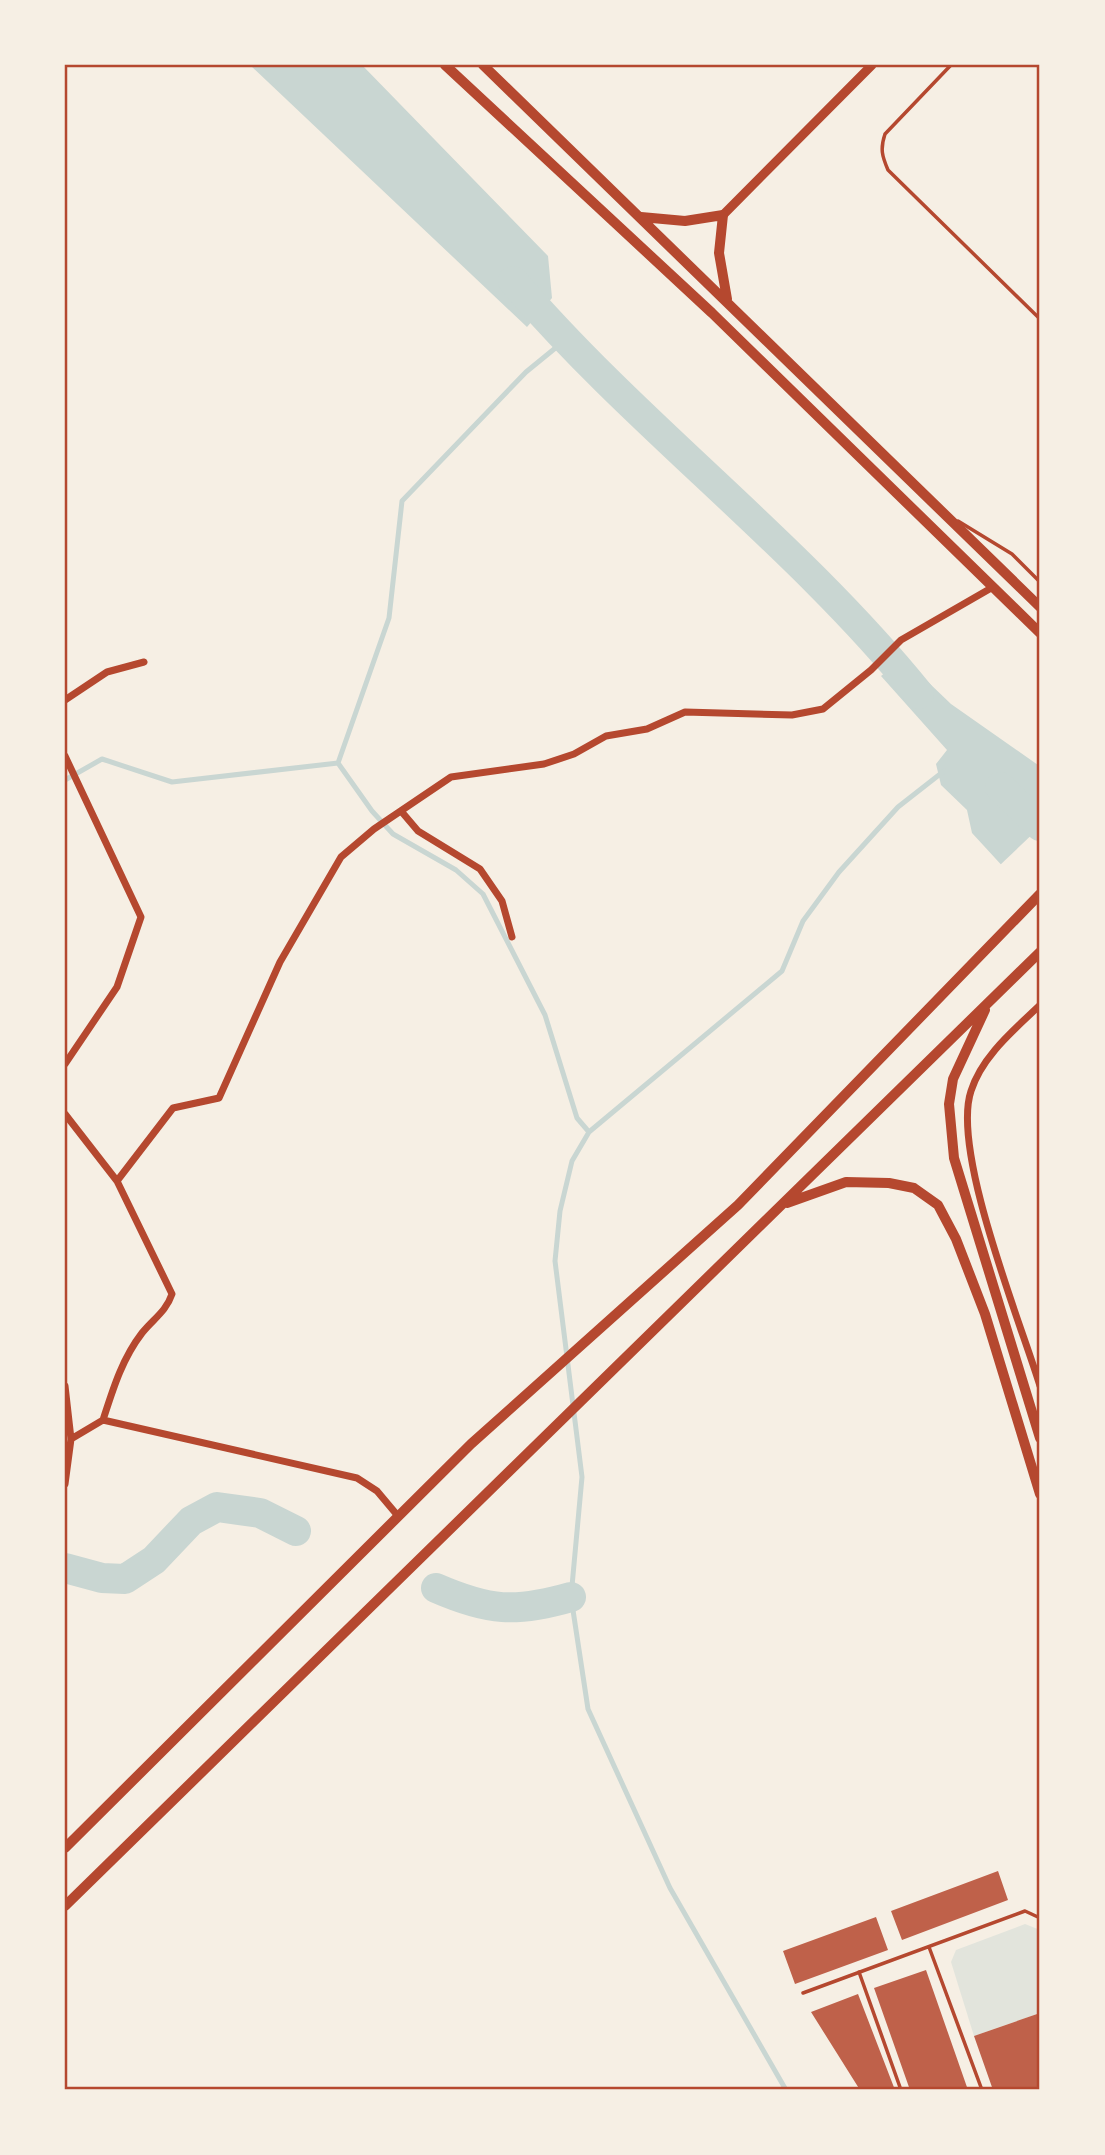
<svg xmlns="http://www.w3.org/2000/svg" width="1105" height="2155" viewBox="0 0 1105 2155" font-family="'IBM Plex Sans',sans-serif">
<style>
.green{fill:#e2e4dc}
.water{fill:#c9d6d2}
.pier{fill:#f6efe4}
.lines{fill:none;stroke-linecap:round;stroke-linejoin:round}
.stream{stroke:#c9d6d2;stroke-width:5}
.river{stroke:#c9d6d2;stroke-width:30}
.building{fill:#bf614a}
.service{stroke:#b5482f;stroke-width:3.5}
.minor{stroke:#b5482f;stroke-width:7}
.tertiary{stroke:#b5482f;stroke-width:9}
.secondary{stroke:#b5482f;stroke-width:10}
.neatline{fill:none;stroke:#b5482f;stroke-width:2.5}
</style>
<rect width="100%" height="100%" fill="#f6efe4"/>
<path class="green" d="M1025,1924l15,6v83l-66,23 -23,-74 5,-12z"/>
<path class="water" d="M250,65h112l186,191 4,42 -25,29z
M903,658l48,46 87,61 2,33 -13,18 13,14v77l-68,-74 -5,-23 -26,-25 -5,-21 11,-14 -66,-74z"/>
<path class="pier" d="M1040,827v82l-41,-43z"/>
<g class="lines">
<path class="stream" d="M338,763l51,-145 13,-117 124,-129 38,-31
M65,780l37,-21 70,23 166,-19 34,48 21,23 63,36 27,24 62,121 32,103 12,14
M786,2090l-116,-202 -82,-179 -17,-112 11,-120 -27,-216 5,-50 12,-50 17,-29 193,-161 21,-50 36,-49 59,-65 46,-36"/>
<path class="river" d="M513,281c126,147 285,263 406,413
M1000,787l40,39
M65,1568l37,10 23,1 29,-19 37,-39 26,-14 43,6 36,18
M436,1588c53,23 79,25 135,9"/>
</g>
<path class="building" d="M998,1871l10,29 -106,40 -11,-29z
M876,1917l12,33 -93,34 -12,-33z
M926,1970l42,120h-58l-36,-102z
M858,1994l37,96h-35l-49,-78z
M1040,2013v77h-47l-19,-54z"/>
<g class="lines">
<path class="service" d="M951,65l-66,69c-5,15 -3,22 3,36l152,149
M958,521l54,33 28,28
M929,1947l53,143
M859,1972l42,118
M803,1993l222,-82 15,7"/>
<path class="minor" d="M65,700l42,-28 37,-10
M65,756l76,161 -24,70 -52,77
M401,811l17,20 62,38 22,32 10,36
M1040,1005c-26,25 -58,51 -69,86 -20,60 49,230 69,295
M65,1114l52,67 55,113c-6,18 -19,25 -30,39 -20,26 -29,56 -39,87
M117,1181l56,-73 46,-10 61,-136 61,-105 33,-28 77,-52 93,-13 30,-10 32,-18 41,-7 38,-17 107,3 31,-6 48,-39 30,-30 92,-53
M65,1386l6,53 -6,45
M71,1439l32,-19 254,58 20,13 21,25"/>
<path class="tertiary" d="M723,215l149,-150"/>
<path class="secondary" d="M445,65l267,248 328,320
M483,65l557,542
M641,217l44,4 38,-6 -4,38 8,46
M985,1010l-32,69 -4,25 5,54 86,280
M787,1203l59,-21 43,1 25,5 24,17 18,34 29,75 55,180
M65,1848l406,-404 267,-239 302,-311
M65,1906l975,-954"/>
</g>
<rect width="1105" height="2155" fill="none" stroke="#f6efe4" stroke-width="133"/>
<rect x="66" y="66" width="972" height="2022" class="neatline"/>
</svg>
